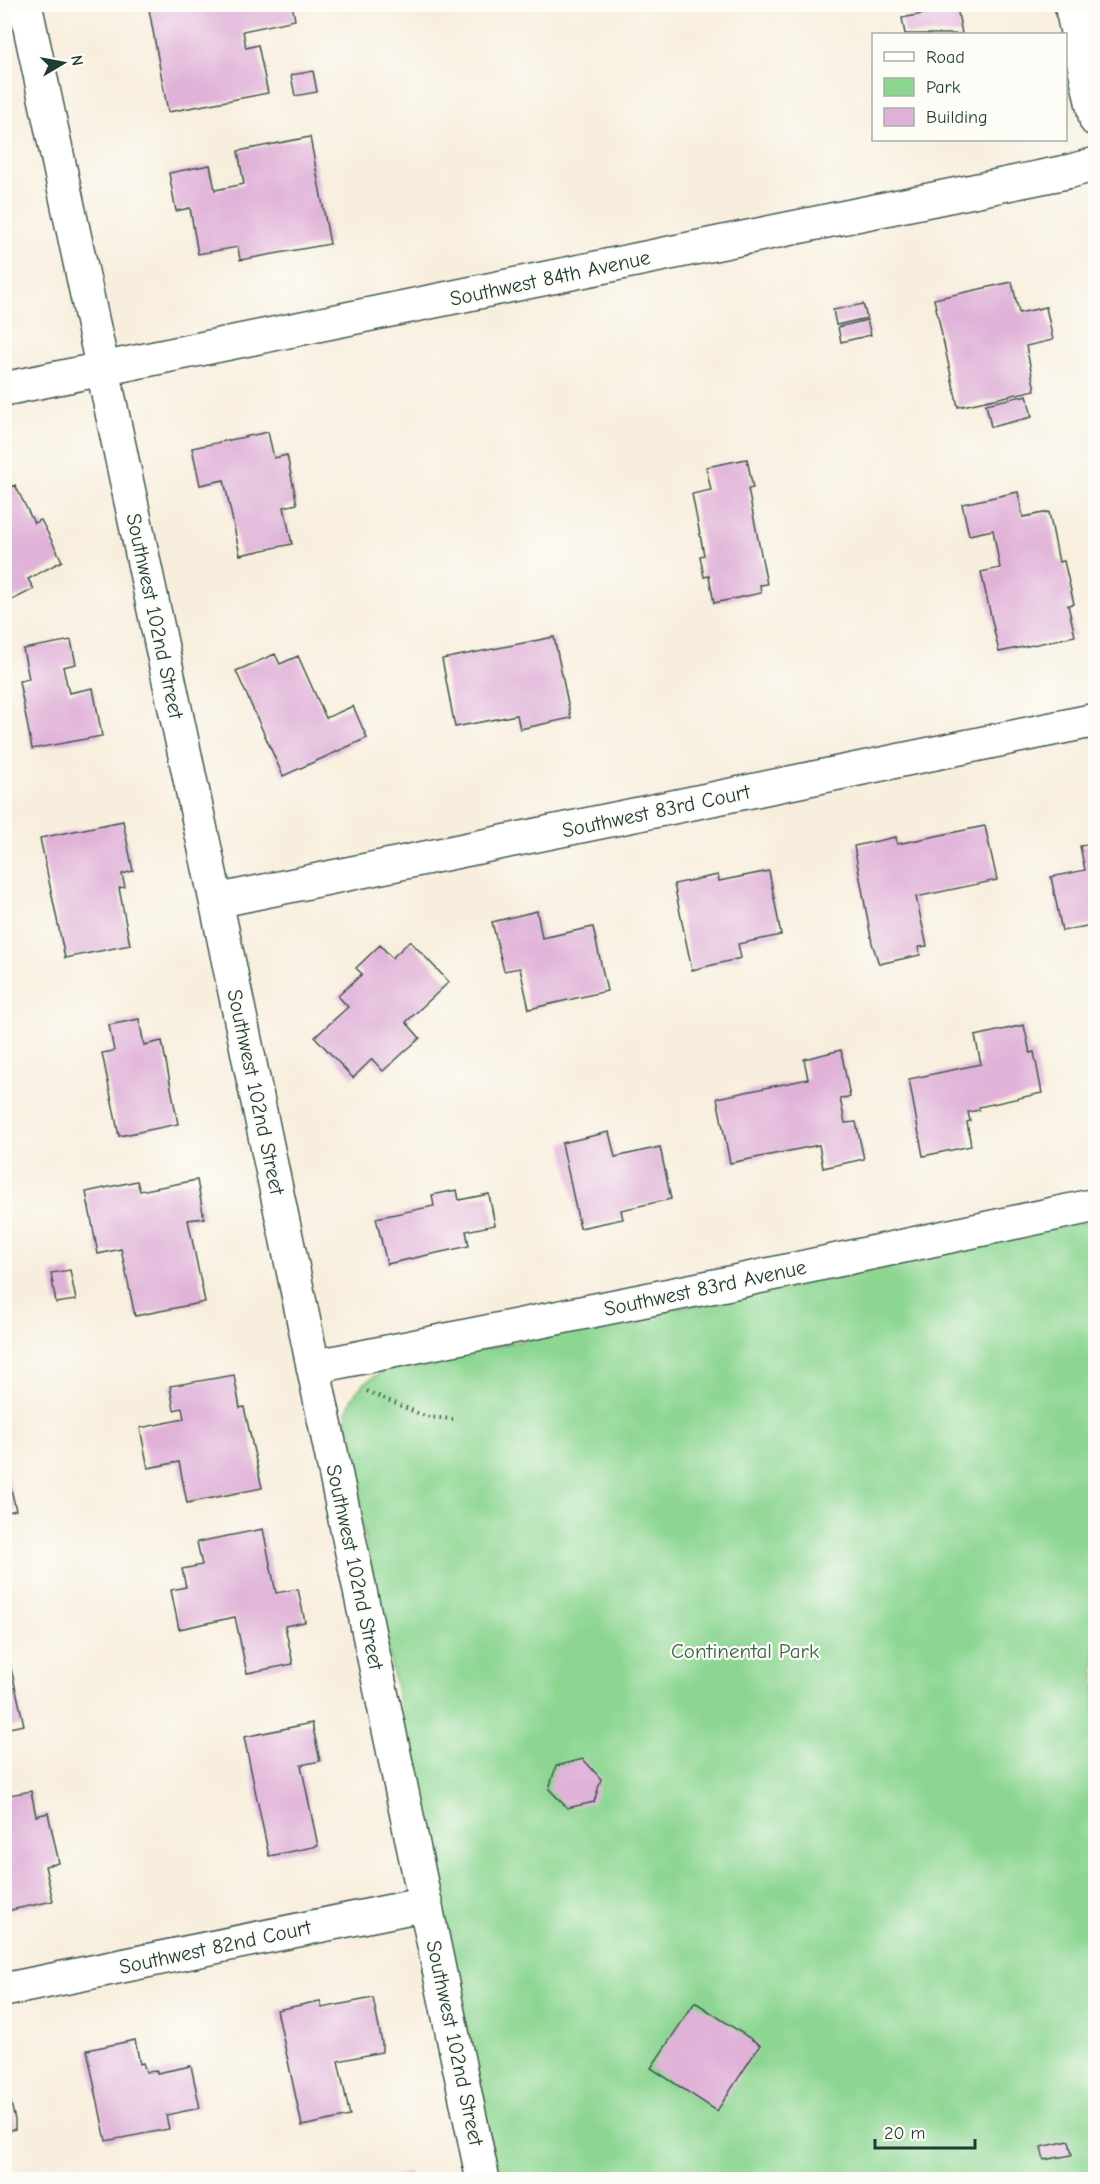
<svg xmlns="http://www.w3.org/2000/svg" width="1100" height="2184" viewBox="0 0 1100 2184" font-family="'Comic Neue',sans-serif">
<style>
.green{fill:#8cd692;stroke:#568a63;stroke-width:1.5}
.building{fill:#e0b2d8}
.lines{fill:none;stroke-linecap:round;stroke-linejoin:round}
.minor-casing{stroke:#40584d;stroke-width:36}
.tertiary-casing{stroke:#40584d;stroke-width:36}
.path{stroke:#40584d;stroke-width:4;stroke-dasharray:1.5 4.5;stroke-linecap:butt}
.minor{stroke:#fff;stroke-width:33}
.tertiary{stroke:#fff;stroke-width:33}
.labels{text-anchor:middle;stroke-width:4.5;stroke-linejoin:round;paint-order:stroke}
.street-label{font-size:21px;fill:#1f3d34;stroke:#fdfcf7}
.park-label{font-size:21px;fill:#3a634c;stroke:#fdfcf7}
</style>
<rect width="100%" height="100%" fill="#fdfcf7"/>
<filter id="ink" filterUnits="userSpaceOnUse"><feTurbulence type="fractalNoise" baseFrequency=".0167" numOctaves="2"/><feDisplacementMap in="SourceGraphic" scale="12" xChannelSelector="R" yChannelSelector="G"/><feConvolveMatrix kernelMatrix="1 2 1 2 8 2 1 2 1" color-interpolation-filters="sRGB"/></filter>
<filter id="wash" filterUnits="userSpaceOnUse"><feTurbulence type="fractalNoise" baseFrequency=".008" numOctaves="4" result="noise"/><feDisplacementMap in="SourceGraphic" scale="24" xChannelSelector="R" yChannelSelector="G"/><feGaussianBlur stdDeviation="1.35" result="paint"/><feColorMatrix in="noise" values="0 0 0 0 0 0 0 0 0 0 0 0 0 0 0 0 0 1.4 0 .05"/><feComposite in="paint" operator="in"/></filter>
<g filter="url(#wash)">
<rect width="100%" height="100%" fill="#f8eedd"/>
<path class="green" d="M1095,1219v960h-597l-147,-708c-7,-47 -15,-79 38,-102z"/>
<g id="blocks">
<path class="building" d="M148,4h144l3,16 -52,11 3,17 12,-3 10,48 -100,19z
M957,7l5,27h-57l-3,-16z
M313,71l4,21 -22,4 -4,-21z
M310,137l20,107 -90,16 -2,-13 -40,7 -8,-46 -14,3 -7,-38 41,-8 5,25 29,-6 -6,-33z
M1012,282l7,31 27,-6 7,33 -27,6 9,44 -77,17 -24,-108z
M863,304l4,14 -31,7 -3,-15z
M867,320l4,15 -30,7 -3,-15z
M1027,395l5,22 -41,10 -5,-23z
M268,432l6,26 13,-3 10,49 -13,3 8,37 -52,11 -16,-75 -24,5 -8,-37z
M747,459l6,29 -5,1 19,95 -7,1 1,8 -47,10 -5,-27 -5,1 -4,-21 4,-1 -12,-61 19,-4 -5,-23z
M15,485l19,38 7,-3 21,41 -34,18 6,10 -30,15v-113z
M1018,492l5,25 26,-5 10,50 5,-1 10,43 -6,1 7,31 -76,16 -18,-80 19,-4 -7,-38 -24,5 -7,-31z
M554,637l17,81 -51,11 -3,-14 -62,12 -13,-68z
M71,640l5,24 -13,3 6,26 24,-5 9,48 -70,13 -13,-68 10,-2 -6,-30z
M275,654l5,10 18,-8 28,62 27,-12 14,32 -84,38 -47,-105z
M123,821l10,50 -11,3 3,13 -6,1 11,57 -65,13 -25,-120z
M985,826l12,54 -81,17 11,49 -8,1 1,8 -41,9 -7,-21 -18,-97 42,-9 1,7z
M1096,843v81l-34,7 -11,-54 34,-7 -5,-24z
M769,871l12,64 -43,9 3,14 -49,12 -18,-86 44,-9 1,6z
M537,911l5,27 51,-11 14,64 -78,18 -9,-41 -16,3 -12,-49z
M410,941l39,41 -43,40 14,16 -37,33 -11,-12 -19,19 -38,-41 33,-30 -10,-11 24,-22 -6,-6 24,-23 12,13z
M139,1019l5,26 18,-4 16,83 -59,12 -17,-83 12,-2 -5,-26z
M1024,1025l6,28 4,-1 8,41 -63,14v3l-11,2 2,9 -3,1 4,24 -48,10 -14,-77 72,-15 -6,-28z
M841,1050l9,47 -10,1 5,25 11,-1 8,37 -41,9 -4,-23 -89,18 -13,-65 91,-19 -4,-20z
M609,1132l6,25 45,-10 11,52 -50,11 2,9 -43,9 -18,-85z
M197,1180l7,38 -16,2 17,82 -70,14 -14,-67 -23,5 -12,-62 51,-11 3,10z
M457,1190l2,10 30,-6 6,31 -29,6 3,15 -82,18 -11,-46 58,-12 -2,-11z
M70,1270l6,30 -20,3 -5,-30z
M234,1375l6,33 4,-1 18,81 -75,15 -8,-41 -31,6 -8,-40 44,-9 -2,-11 -8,2 -4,-24z
M4,1460l12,50 -12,3z
M263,1529l13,64 22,-4 7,33 -20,4 8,38 -46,9 -12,-56 -56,12 -8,-39 15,-3 -4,-18 20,-4 -5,-23z
M4,1638l20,87 -20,4z
M312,1723l8,38 -19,4 17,81 -49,10 -25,-119z
M583,1759l18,20 -7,23 -27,6 -18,-19 7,-23z
M31,1791l5,25 12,-3 11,50 -14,3 8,35 -47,10 -2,-115z
M373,1998l9,45v9l-44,9 12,55 -48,10 -25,-116 43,-9 2,7z
M695,2002l65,43 -43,66 -66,-43z
M135,2040l5,24 3,-1 3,9 11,-1v2l34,-7 9,42 -34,7 3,14 -63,12 -19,-91z
M4,2074l11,46v9l-11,2z
M1069,2141l3,14 -28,5 -3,-13z
M409,2173l1,7h-26v-1z"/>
</g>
</g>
<g filter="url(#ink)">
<use href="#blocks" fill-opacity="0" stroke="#40584d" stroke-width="1.5"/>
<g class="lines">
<g class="minor-casing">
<path id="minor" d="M25,4l191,897 267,1279
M4,389l1067,-218 25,-7
M216,901l880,-181
M313,1367l412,-83 371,-79
M4,1990l422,-86"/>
</g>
<g class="tertiary-casing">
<path id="tertiary" d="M1071,4l25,116"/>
</g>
<path class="path" d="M367,1391l60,26 26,2"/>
<use href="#minor" class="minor"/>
<use href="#tertiary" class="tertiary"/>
</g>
</g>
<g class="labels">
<g class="street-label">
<text transform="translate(550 278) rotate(-12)" y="7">Southwest 84th Avenue</text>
<text transform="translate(155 616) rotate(78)" y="7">Southwest 102nd Street</text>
<text transform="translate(656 811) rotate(-12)" y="7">Southwest 83rd Court</text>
<text transform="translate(256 1092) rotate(78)" y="7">Southwest 102nd Street</text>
<text transform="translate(705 1288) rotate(-12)" y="7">Southwest 83rd Avenue</text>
<text transform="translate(355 1567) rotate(78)" y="7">Southwest 102nd Street</text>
<text transform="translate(215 1947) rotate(-12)" y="7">Southwest 82nd Court</text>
<text transform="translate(455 2043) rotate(78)" y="7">Southwest 102nd Street</text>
</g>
<g class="park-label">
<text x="745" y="1658">Continental Park</text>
</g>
</g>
<rect width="1100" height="2184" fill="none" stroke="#fdfcf7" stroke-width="24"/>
<rect x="872" y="33" width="195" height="108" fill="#fdfcf7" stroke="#a4b0a9" stroke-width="1.5"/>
<rect x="884" y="52" width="30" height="9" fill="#ffffff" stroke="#a4b0a9" stroke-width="1.5"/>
<text x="926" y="63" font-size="18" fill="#1f3d34">Road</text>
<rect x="884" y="78" width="30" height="18" fill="#8cd692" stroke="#a4b0a9" stroke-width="1.5"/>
<text x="926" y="93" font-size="18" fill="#1f3d34">Park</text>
<rect x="884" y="108" width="30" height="18" fill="#e0b2d8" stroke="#a4b0a9" stroke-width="1.5"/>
<text x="926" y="123" font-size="18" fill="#1f3d34">Building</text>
<g transform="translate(63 63) rotate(80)" stroke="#fdfcf7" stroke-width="4.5" paint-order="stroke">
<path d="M0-4.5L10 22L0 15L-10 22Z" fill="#1f3d34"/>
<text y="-9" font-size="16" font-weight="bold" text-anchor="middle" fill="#1f3d34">N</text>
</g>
<path d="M875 2139v9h100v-9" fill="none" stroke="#1f3d34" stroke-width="3"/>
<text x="884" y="2139" font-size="18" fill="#1f3d34" stroke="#fdfcf7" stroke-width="4.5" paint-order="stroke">20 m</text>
</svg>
